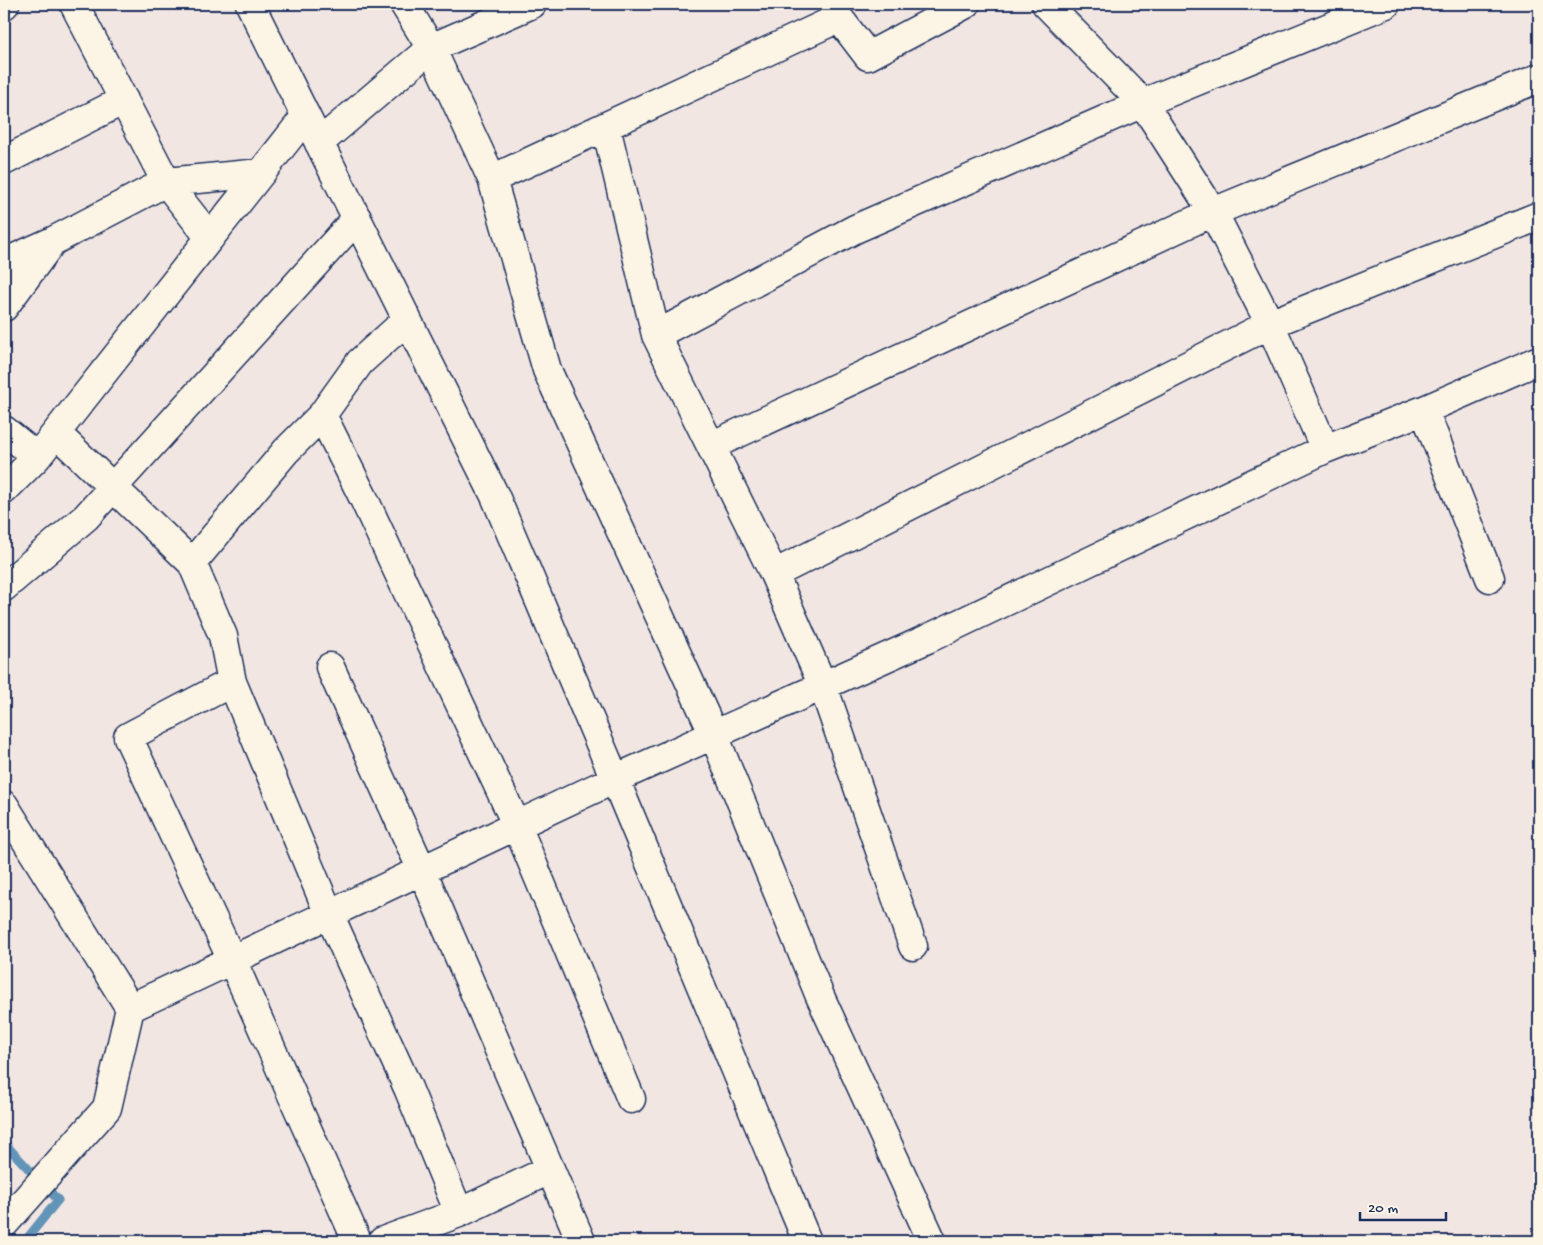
<svg xmlns="http://www.w3.org/2000/svg" width="1543" height="1245" viewBox="0 0 1543 1245" font-family="'Gochi Hand',sans-serif">
<style>
.lines{fill:none;stroke-linecap:round;stroke-linejoin:round}
.stream{stroke:#6294b8;stroke-width:9}
.minor-casing{stroke:#1b2f5e;stroke-width:31}
.minor{stroke:#fcf5e5;stroke-width:28}
</style>
<rect width="100%" height="100%" fill="#f2e6e2"/>
<filter id="ink" filterUnits="userSpaceOnUse"><feTurbulence type="fractalNoise" baseFrequency=".02" numOctaves="2"/><feDisplacementMap in="SourceGraphic" scale="10" xChannelSelector="R" yChannelSelector="G"/><feConvolveMatrix kernelMatrix="1 2 1 2 8 2 1 2 1" color-interpolation-filters="sRGB"/></filter>
<g filter="url(#ink)">
<g class="lines">
<path class="stream" d="M4,1143l54,57 -33,41"/>
<g class="minor-casing">
<path id="minor" d="M74,4l92,178 44,56
M404,4l27,44 101,-44
M1386,4l-243,99 70,109 57,112 269,-108
M4,5l1,-1
M839,18l29,38 98,-52
M606,127l50,208 118,239 496,-250 55,125 -398,190 -312,140 192,462
M319,143l112,-95 61,131 347,-161 -7,-14
M4,161l120,-61
M492,179l55,191 167,365 105,259 113,247
M4,263l49,-22 113,-59 95,-9
M4,307l48,-65
M656,335l199,-106 288,-126 -97,-99
M1424,410l115,-50
M322,415l42,84 153,327 114,273
M4,430l33,27 269,-341
M56,433l136,130 31,73 9,46
M711,446l502,-234 326,-134
M1325,449l99,-39 66,168
M4,490l33,-33
M192,563l94,-112 36,-36 38,-53 47,-42
M774,574l49,112 90,260
M4,587l82,-70 271,-299
M330,667l91,201 160,373
M4,805l126,203
M4,1224l103,-116 23,-100 485,-229 -120,-283 -245,-492
M357,1241l-125,-281 -104,-223 104,-55 97,232 79,174 51,125
M383,1241l76,-28 90,-43"/>
</g>
<use href="#minor" class="minor"/>
</g>
</g>
<rect width="1543" height="1245" fill="none" stroke="#fcf5e5" stroke-width="20"/>
<rect x="10" y="10" width="1523" height="1225" fill="none" stroke="#1b2f5e" stroke-width="2" filter="url(#ink)"/>
<path d="M1360 1212v8h86v-8" fill="none" stroke="#1b2f5e" stroke-width="2.5"/>
<text x="1368" y="1212" font-size="15" fill="#1b2f5e" stroke="#fcf5e5" stroke-width="4" paint-order="stroke">20 m</text>
</svg>
